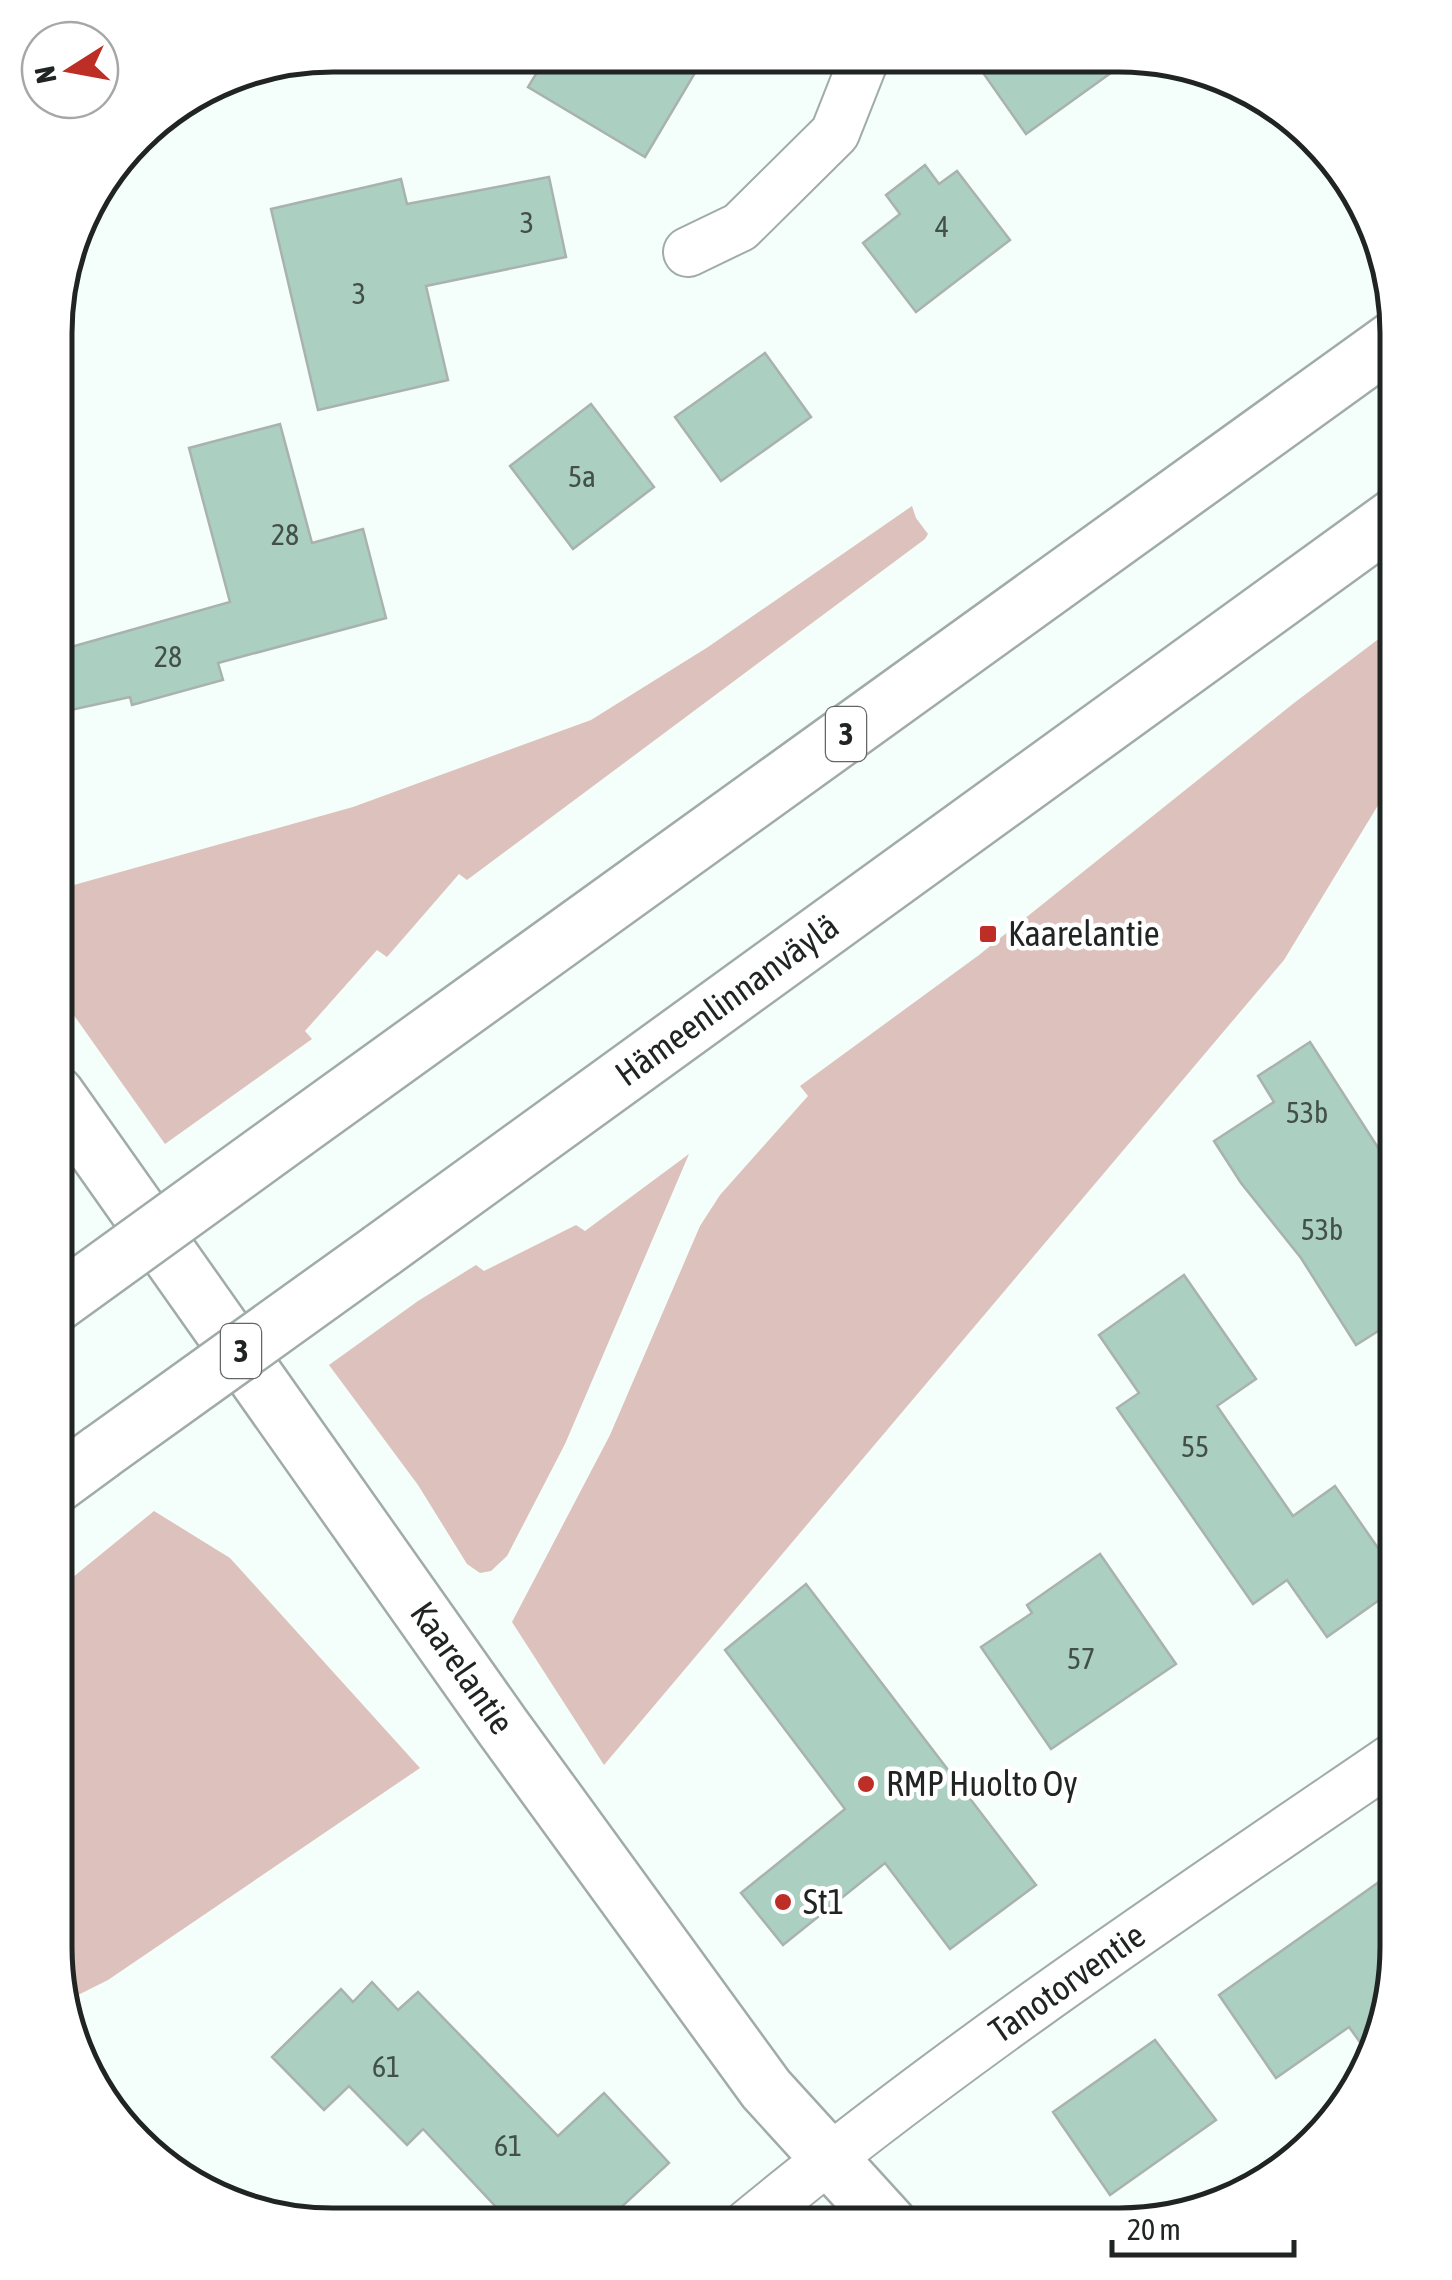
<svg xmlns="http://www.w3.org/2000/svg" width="1452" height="2280" viewBox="0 0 1452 2280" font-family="'Asap Condensed',sans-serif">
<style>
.green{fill:#ddc1bc}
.building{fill:#abd0c2;stroke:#a9b2af;stroke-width:2.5}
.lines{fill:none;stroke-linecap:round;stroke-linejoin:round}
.minor-casing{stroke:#a1aba7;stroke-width:52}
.secondary-casing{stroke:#a1aba7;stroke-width:60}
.trunk-casing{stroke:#a1aba7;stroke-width:60}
.minor{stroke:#fff;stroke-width:48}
.secondary{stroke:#fff;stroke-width:55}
.trunk{stroke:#fff;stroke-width:55}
.trunk-bridge-casing{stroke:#a1aba7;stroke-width:60;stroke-linecap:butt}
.trunk-bridge{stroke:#fff;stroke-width:55}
.poi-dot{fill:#bc2e26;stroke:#fff;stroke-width:4}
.labels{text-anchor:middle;stroke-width:9;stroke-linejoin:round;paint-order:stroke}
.number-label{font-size:30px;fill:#434f4a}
.shield{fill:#fff;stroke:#636664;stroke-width:2.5}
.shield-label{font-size:32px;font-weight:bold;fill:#202422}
.poi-label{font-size:35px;fill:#202422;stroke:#fff;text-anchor:start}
.street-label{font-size:35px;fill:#202422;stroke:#fff}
.rim{fill:none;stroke:#202422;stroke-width:5}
</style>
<rect width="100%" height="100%" fill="#f4fefa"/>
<path class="green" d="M912,506l4,12 12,16 -3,5 -458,341 -8,-6 -72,83 -10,-7 -72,81 7,8 -147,105 -109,-154v-100l297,-83 238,-87 117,-73z
M1397,625v149l-113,186 -680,805 -92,-143 98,-187 90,-209 20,-31 88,-99 -8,-10 179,-131 315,-252z
M689,1154l-124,290 -58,112 -16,15 -11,2 -13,-9 -49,-79 -89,-120 89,-64 58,-36 8,6 92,-46 9,6z
M154,1511l76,47 190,210 -312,212 -42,21 -11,-55 1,-355z"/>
<path class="building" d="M547,56h158l-60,101 -117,-70z
M972,57h161l-107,77z
M925,165l14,19 18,-13 53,69 -94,72 -53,-69 37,-29 -14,-19z
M549,177l17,80 -140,29 22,94 -130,30 -47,-201 130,-30 6,25z
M765,353l46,64 -90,64 -46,-64z
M591,404l63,83 -81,62 -63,-83z
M280,424l32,119 51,-14 23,89 -168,45 5,17 -91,25 -2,-8 -73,16v-62l173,-49 -41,-154z
M1310,1042l87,135v142l-41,26 -55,-87 -60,-75 -27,-42 60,-39 -16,-26z
M1184,1275l72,104 -39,27 76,110 42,-30 61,88v14l-69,49 -40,-57 -34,24 -136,-196 22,-15 -40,-58z
M1100,1554l76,110 -125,85 -70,-102 51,-34 -5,-8z
M806,1584l230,301 -86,64 -65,-86 -102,82 -42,-52 104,-84 -120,-159z
M1396,1870v95l-31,84 -16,-22 -73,51 -57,-83z
M372,1982l26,28 20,-18 140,144 46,-43 65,70 -66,61 -92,-1 -88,-94 -16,16 -58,-59 -25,24 -52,-53 69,-68 12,13z
M1155,2040l61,80 -106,75 -57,-83z"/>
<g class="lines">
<g class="minor-casing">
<path id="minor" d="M688,252l52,-25 95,-94 30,-76
M748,2224c206,-170 428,-318 648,-468"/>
</g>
<g class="secondary-casing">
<path id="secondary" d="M56,1094l446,632 264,363 123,135"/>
</g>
<g class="trunk-casing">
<path id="trunk" d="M295,1131l1102,-794
M381,1251l1016,-736
M56,1485l45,-33"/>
</g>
<use href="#minor" class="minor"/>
<use href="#secondary" class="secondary"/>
<use href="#trunk" class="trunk"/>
<g class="trunk-bridge-casing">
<path id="trunk-bridge" d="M56,1304l239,-173
M101,1452l280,-201"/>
</g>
<use href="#trunk-bridge" class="trunk-bridge"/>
</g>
<g class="poi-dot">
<rect x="978" y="924" width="20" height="20" rx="5"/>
<circle cx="866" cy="1784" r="10"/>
<circle cx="783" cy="1902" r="10"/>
</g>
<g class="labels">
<g class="number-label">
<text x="527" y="233">3</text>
<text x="942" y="237">4</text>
<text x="359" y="304">3</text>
<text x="582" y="487">5a</text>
<text x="285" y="545">28</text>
<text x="168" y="667">28</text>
<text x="1307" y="1123">53b</text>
<text x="1322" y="1240">53b</text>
<text x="1195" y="1457">55</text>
<text x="1081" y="1669">57</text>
<text x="386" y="2077">61</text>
<text x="508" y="2156">61</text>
</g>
<g class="shield">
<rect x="826" y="707" width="40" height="54" rx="8"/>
<rect x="221" y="1324" width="40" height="54" rx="8"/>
</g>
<g class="shield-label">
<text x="846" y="745">3</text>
<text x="241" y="1362">3</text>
</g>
<g class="poi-label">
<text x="1008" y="946">Kaarelantie</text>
<text x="886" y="1796">RMP Huolto Oy</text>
<text x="803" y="1914">St1</text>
</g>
<g class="street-label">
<text transform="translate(727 1000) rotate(-36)" y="12">Hämeenlinnanväylä</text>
<text transform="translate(462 1668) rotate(55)" y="12">Kaarelantie</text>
<text transform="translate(1067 1983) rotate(-35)" y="12">Tanotorventie</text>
</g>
</g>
<path d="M0 0H1452V2280H0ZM333 72H1119A261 261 0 0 1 1380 333V1947A261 261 0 0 1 1119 2208H333A261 261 0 0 1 72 1947V333A261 261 0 0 1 333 72Z" fill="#fff" fill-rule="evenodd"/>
<path class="rim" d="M333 72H1119A261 261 0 0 1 1380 333V1947A261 261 0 0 1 1119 2208H333A261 261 0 0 1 72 1947V333A261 261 0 0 1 333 72Z"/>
<g transform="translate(70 70) rotate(259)"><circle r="48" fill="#ffffff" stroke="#a6a7a7" stroke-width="2.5"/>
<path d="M0-8L18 38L0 25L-18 38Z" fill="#bc2e26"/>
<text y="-15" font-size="28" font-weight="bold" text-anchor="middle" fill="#202422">N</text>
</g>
<path d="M1112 2240v15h182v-15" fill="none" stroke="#202422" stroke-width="5"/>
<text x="1127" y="2240" font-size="30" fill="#202422" stroke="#ffffff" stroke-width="8" paint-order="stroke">20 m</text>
</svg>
